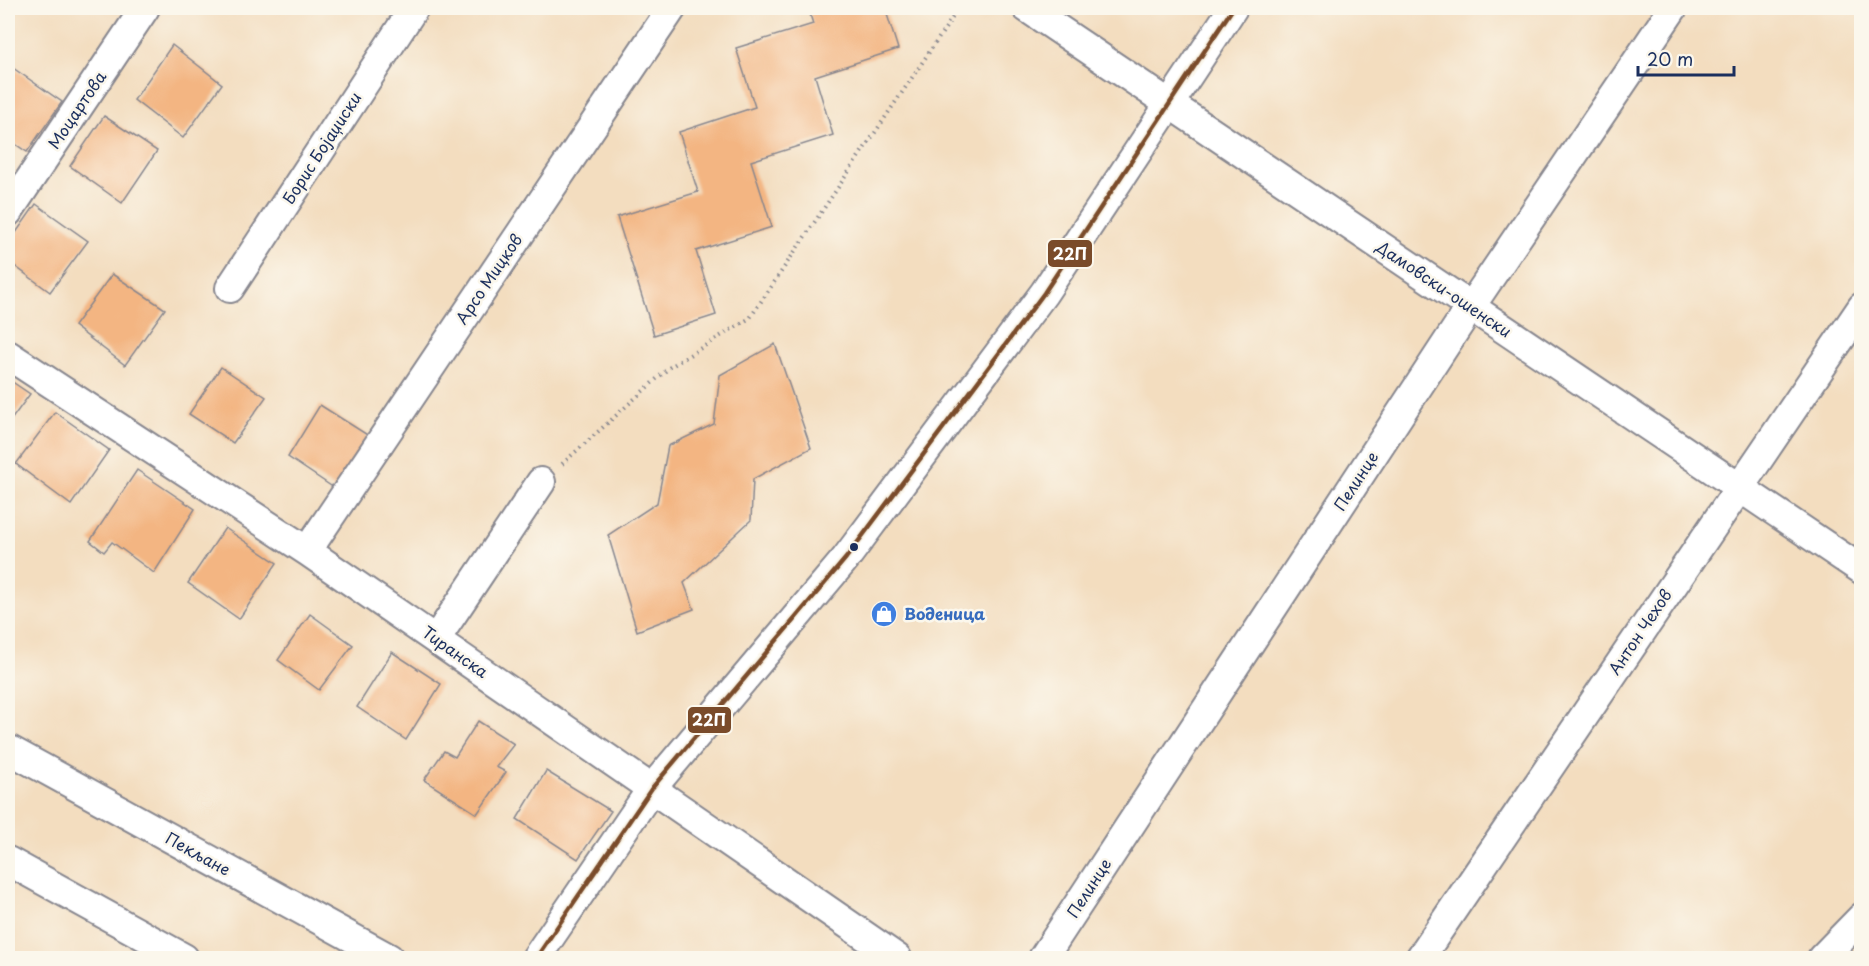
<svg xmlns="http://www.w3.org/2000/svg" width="1869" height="966" viewBox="0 0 1869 966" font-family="'Playpen Sans',sans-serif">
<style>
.building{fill:#f3b582}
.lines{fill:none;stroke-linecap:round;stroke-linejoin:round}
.street-casing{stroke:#87868e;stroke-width:32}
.path{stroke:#87868e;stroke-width:4;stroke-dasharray:1.5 4.5;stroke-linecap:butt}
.street{stroke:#fff;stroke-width:28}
.bus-1-casing{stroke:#fbf7ec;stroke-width:9}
.bus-1{stroke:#7a4b2a;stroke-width:4.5}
.bus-dot{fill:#1b2f5e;stroke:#fbf7ec;stroke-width:2}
.labels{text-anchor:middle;stroke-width:5;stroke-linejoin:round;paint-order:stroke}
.street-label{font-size:16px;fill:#1b2f5e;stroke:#fbf7ec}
.shop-label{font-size:16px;font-weight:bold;fill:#366cbe;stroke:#fbf7ec;text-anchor:start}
.line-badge{stroke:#fbf7ec;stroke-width:2}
.badge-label{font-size:16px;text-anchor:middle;font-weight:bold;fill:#fff}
</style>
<rect width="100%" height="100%" fill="#fbf7ec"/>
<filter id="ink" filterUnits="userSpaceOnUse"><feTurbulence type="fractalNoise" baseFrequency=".0167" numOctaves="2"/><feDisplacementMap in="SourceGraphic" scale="12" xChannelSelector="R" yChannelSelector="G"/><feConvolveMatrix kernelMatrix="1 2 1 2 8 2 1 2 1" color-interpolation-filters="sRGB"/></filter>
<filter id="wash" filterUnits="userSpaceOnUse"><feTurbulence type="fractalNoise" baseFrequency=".008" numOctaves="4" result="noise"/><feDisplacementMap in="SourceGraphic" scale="24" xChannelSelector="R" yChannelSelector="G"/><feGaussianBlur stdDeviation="1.35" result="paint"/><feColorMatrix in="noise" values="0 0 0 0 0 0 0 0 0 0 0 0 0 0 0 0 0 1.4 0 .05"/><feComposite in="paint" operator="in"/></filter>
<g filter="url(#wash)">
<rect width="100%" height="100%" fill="#f3ddbf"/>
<g id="blocks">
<path class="building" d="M808,8h77l13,41 -83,27 18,59 -82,26 21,66 -76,24 20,64 -62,20 -37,-118 81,-25 -19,-60 76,-25 -19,-59 77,-24z
M172,45l50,39 -39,54 -49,-38z
M13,68l49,34 -35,50 -19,-13v-63z
M104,116l53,35 -35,52 -52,-37z
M36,204l52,37 -38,51 -42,-31v-17z
M112,274l53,35 -40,56 -51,-39z
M775,344l36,104 -58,31 -2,41 -67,63 10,26 -57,22 -29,-96 49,-32 11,-57 46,-22 6,-49z
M221,367l45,30 -33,46 -44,-29z
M8,379l22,15 -22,30z
M320,405l49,31 -32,54 -49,-33z
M55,412l54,38 -38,55 -55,-41z
M137,470l58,39 -41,64 -42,-31 -8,10 -14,-11z
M225,528l52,35 -38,56 -51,-36z
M310,614l43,31 -34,45 -41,-30z
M392,652l49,32 -35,56 -49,-33z
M478,721l36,23 -18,23 10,5 -29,42 -53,-34 20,-29 11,6z
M546,771l65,40 -33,48 -61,-40z"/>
</g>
</g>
<g filter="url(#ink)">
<use href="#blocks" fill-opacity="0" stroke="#87868e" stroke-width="1.5"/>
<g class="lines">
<g class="street-casing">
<path id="street" d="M1027,8l835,562
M8,212l137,-204
M230,288l184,-280
M8,355l299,196 590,407
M307,551l365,-543
M436,639l105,-157
M8,749l381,209
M8,861l176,97
M536,958l116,-170 194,-230 198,-265 189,-285
M1043,958l428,-652 202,-298
M1420,958l442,-651
M1822,958l40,-41"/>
</g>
<path class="path" d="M562,464l108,-97 80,-49 209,-310"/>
<use href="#street" class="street"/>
<g class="bus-1-casing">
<path id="bus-1" d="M536,958l116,-170 194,-230 198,-265 189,-285"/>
</g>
<use href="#bus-1" class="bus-1"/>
</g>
</g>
<defs>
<g id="shop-disc" transform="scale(1.35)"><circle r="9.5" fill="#3f7fe0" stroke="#fbf7ec"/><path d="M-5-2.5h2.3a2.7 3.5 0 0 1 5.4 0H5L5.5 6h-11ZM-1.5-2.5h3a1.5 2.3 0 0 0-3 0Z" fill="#fff"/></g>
</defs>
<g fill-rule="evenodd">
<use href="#shop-disc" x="884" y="614"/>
</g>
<circle class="bus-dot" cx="854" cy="547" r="5"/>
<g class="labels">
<g class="street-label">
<text transform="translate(77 110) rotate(-56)" y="6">Моцартова</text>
<text transform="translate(322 148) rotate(-57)" y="6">Борис Бојаџиски</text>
<text transform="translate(489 279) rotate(-56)" y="6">Арсо Мицков</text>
<text transform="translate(1444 289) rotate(34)" y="6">Дамовски-ошенски</text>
<text transform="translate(1356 481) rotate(-57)" y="6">Пелинце</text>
<text transform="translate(1640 632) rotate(-56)" y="6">Антон Чехов</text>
<text transform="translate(455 652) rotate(35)" y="6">Тиранска</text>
<text transform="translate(198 854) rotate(29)" y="6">Пекљане</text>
<text transform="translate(1089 888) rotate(-57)" y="6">Пелинце</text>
</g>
<g class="shop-label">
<text x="904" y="620">Воденица</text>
</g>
</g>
<g class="line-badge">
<rect x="1047" y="239" width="46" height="29" rx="6" fill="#7a4b2a"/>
<rect x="687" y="706" width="45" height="28" rx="6" fill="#7a4b2a"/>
</g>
<g class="badge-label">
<text x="1070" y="260">22П</text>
<text x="709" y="726">22П</text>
</g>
<rect width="1869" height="966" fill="none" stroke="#fbf7ec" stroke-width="30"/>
<path d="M1638 66v9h96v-9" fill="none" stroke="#1b2f5e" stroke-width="3"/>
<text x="1647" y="66" font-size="18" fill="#1b2f5e" stroke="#fbf7ec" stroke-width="4.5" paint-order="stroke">20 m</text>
</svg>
